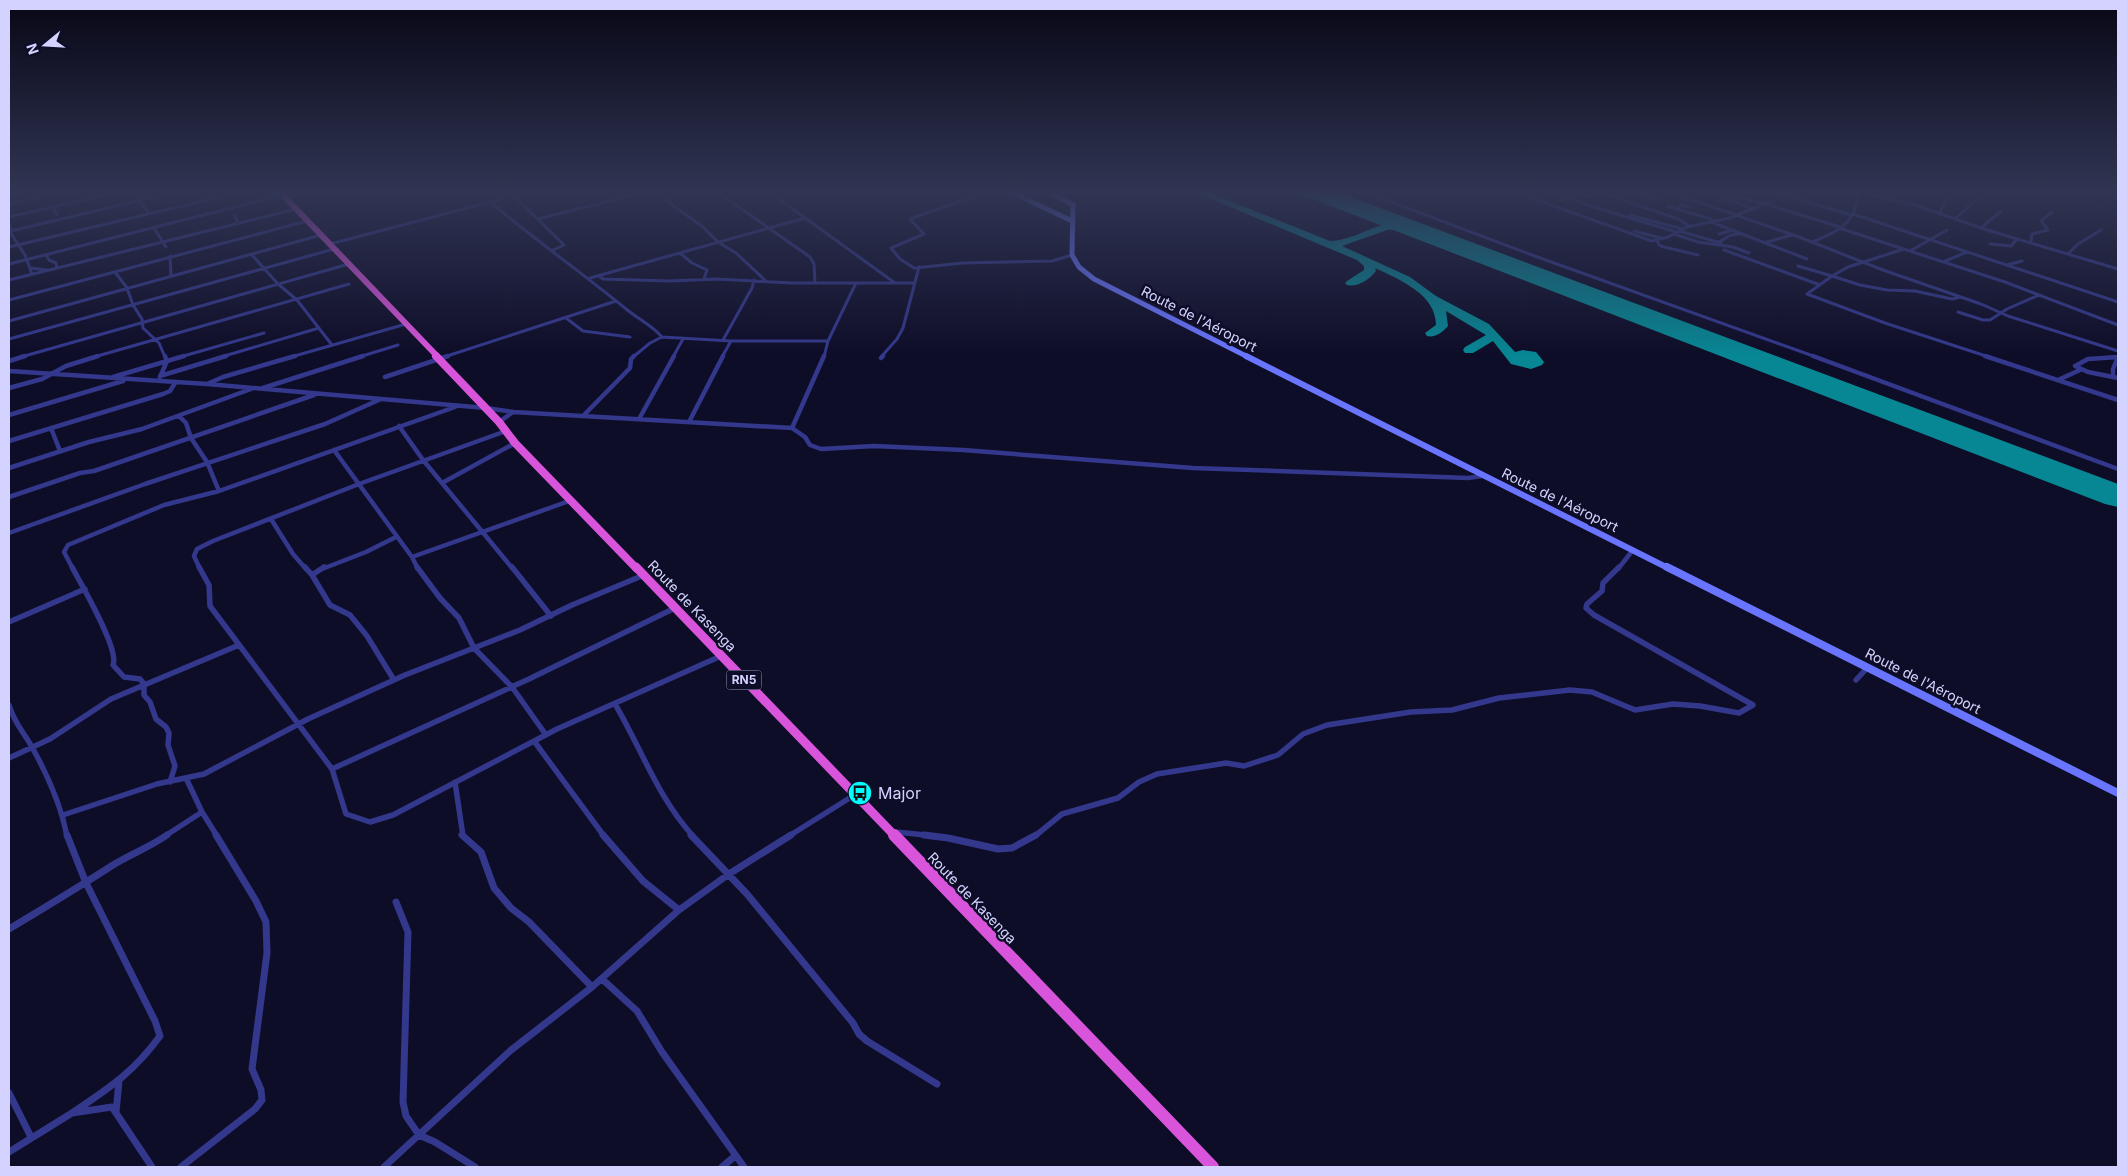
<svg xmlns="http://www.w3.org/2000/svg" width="2127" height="1176" viewBox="0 0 2127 1176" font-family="Inter,sans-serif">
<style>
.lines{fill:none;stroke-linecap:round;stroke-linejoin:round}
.stream{stroke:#06274d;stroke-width:1}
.taxiway{fill:#078693;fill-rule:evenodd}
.runway{fill:#078693;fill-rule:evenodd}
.minor-far3{stroke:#33388c;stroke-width:3}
.minor-far2{stroke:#33388c;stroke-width:4.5}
.minor-far1{stroke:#33388c;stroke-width:5.5}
.minor{stroke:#33388c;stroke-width:7}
.secondary-far2{stroke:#6a75ff;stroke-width:5}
.secondary-far1{stroke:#6a75ff;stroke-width:6}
.secondary{stroke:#6a75ff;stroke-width:8}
.trunk-far3{stroke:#d854da;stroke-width:6}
.trunk-far2{stroke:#d854da;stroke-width:8}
.trunk-far1{stroke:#d854da;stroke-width:9}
.trunk{stroke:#d854da;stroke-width:12}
.labels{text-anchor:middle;stroke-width:5;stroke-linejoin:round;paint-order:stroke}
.shield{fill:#0e0d28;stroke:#9998be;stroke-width:1}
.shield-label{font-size:12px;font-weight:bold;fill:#d4d3ff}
.street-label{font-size:14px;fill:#d4d3ff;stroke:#0e0d28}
.near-poi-label{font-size:16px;fill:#d4d3ff;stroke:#0e0d28;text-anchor:start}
</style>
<rect width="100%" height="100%" fill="#0e0d28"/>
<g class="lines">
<path class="stream" d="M2049,191l69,22"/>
<path class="taxiway" d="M1192,191h13l125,50c29,-1 50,-24 80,-17l1,2 -1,2 -23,2 -45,16 68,31 26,19 53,28 26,28 8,-2 13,2 8,10 -2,3 -11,4 -20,-5 -18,-23 -20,12h-8l-2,-3 2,-3 21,-12 -40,-24 2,15c-5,6 -13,12 -21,10l-2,-3 11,-8c0,-31 -36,-45 -61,-57l1,3c-6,8 -19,17 -29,14l-2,-2 2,-2 17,-11v-4l-7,-6z
M2102,486l16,4v9l-21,-6 -2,-3 2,-3z"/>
<path class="runway" d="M1302,191h33l783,293v23l-13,-3 -800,-308z"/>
<path class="minor-far3" d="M137,191l4,8 -1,3 9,11
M509,191l55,54 -11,5
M653,191l50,36 15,15 18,11 30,28
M716,191l94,66 4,7 1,19
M768,191l127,92
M990,191l-80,28 14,15 -33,14 9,11 14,9 49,-5 89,-2 20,-6
M1362,191l170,64 284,102
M1512,191l140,50 16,-4 19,-10 43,-9 44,-18 14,-9
M1551,191l14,3 19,10 92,28
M1597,191l81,28 11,7
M1637,191l2,2 19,-2
M1667,191l132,46 84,33 98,34 27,12 110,35
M1713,191l52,13 75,23
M1762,191l21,4 69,20
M1854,191l61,14 72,25 131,39
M1639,193l-1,2 15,5
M1565,194l26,2
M1647,194l11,4
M1822,197l10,-6
M1531,198v-4l8,-3
M1728,199l25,10
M1562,200l18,-9
M1890,200l6,-9
M490,202l35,-11
M1720,202l21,-11 20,5
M9,204l52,-13
M1667,206l44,13 3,4 93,36
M53,207l4,8
M1678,209l3,-4 7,2
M1853,214l265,88
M1939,214l11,-23
M1630,215l52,14
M235,216l3,7
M9,217l114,-26
M538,219l111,-28
M1955,219l29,-27
M9,224l2,7 168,-40
M154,228l12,19
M1839,228l166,54 113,43
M1981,228l20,-17
M1634,231l27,7
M1679,231l42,12
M10,232l15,23 7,19
M1674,234l24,8 35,5 16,6
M1719,234l14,-4
M1657,240l2,5 5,2 34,8
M1719,242l12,-7 9,-1
M1767,242l25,-7
M1812,242c15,-6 36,-14 42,-31 3,-6 2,-13 6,-19
M2031,242l1,-8 16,-4 -7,-9 11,-9
M330,244l160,-42c44,37 91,70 136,107 12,10 26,16 36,28l69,4h97
M1990,244l21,2 6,-7
M9,247l236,-56
M1904,249l-56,18 -16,9 28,9 27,5 28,1 37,8 9,-2
M1724,250l96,35
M1910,251l37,-21
M680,253l12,10 15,7 -3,9
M251,254l27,30 19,16 35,45
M2068,254l10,-10 23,-14
M46,255l3,5 7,3 1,5
M170,256l1,20
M1943,262l24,-10
M9,264l274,-69
M2007,265l15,-4
M1798,266l34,10
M30,268l17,2
M115,272l12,16 6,17 9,14 1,9 16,15 6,14
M599,276l4,3 67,2 46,-2 77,4h122
M1832,276l-25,18 78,29 104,34
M590,278l215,-60
M9,280l287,-71
M9,300l298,-79
M1958,312l25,8h7l17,-11 32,-14
M566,318l17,13 47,6
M9,321l312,-86
M9,339l325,-90
M723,340l29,-52 2,-8
M21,357l328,-93
M94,357l255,-73
M180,357l84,-24
M221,357l98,-29
M291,357l115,-33
M359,357l39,-12
M444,357l172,-56
M633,357l17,-14 12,-6
M673,357l10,-18
M722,357l9,-16
M824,357l4,-16 28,-58
M881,357l16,-18 6,-11 16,-61
M2111,357h7"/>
<path class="minor-far2" d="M1813,356l305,113
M1985,356l133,44
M2118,357l-30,2 -13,7 13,6 30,6
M881,358l2,-2
M9,361l16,-5
M9,371l198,13 279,24 27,4 279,16 13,9 5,8 11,4 53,-3 89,4 230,18 275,10 14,-2
M160,376l66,-20
M2113,376v-7l5,-12
M113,377l71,-21
M160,377l7,-16 -2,-5
M385,377l63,-21
M2058,380l22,-10
M207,384l16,-7 72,-21
M9,388l33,-9 24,-13 32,-10
M263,388l100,-32
M9,415l114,-34
M179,416l7,7 5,15 16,24 12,29
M583,416l47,-48 1,-9 3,-3
M639,419l35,-63
M499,422l14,-10
M689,422l34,-66
M399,426l24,34 90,109
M51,428l9,23
M792,428l32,-72
M9,441l154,-47 7,-3 5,-8
M334,450l78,107 160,-57
M9,468l80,-26 53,-13 109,-40
M442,483l73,-40
M9,497l71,-24 14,-2 220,-76
M271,519l22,35 13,15
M9,533l136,-49 180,-60 56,-25
M412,557l6,12
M73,569l-9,-17 4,-7 96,-40 55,-14 236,-84
M200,569l-6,-13 3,-7 16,-8 146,-57 147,-53
M322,569l44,-17 30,-15
M1618,569l15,-19"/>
<path class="minor-far1" d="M72,567c9,17 48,83 41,98l11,12 16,2 4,5v11l6,7 6,17 10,8 3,6 -1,12 7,21 -5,16
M199,567l10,18 1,21 122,163 14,45 24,8 23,-7 164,-86 164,-73
M305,567l7,8 18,30 20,10 17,21 27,44
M417,567l23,31 19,20 15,30 38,39 34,48
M512,567l39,49
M312,575l12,-8
M9,622l76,-33
M1856,680l12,-13
M615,704c26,44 43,94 78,132
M9,705c6,20 15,27 24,44 15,27 28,57 34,87
M534,741l70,95
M9,758l41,-19 61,-40 128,-54
M332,769l197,-90 146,-71
M186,778l16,34 15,24
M455,782l8,54
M63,815l94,-31 47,-10 104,-55 97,-44 115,-45 52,-25 72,-30
M896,832l39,4
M165,836l37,-24
M789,836l67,-42
M1035,836l27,-22 56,-16 21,-16 18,-8 69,-11 18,3 34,-11 25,-21 24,-9 84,-13 41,-2 47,-12 71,-8 22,2 43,18 38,-6 27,2 39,7 14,-8 -159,-90 -8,-7 1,-4 15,-13 1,-8 16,-16"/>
<path class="minor" d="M67,835l19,48 69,138 5,15c-27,37 -51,52 -88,77
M462,835l19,17 13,36 17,20 18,14 63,65
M603,835l40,46 36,29
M691,835l56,59 106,129 6,11 8,7 70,43
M924,835l24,3 50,11 14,-1 24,-13
M396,902l12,30 -5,170 3,14 13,19 16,7 40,25
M9,929c35,-21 70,-42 104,-64 18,-11 37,-18 54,-30
M602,979l35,32 25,41 82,115
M9,1093l22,44
M116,1112l3,-31
M9,1152l63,-39 40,-6 40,60
M181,1167l74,-58 7,-9 -1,-10 -9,-21 15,-116 -1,-31 -10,-21 -40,-66
M384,1167l126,-116 82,-64 87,-77 50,-36 62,-39
M722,1167l13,-11"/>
<path class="secondary-far2" d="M1009,191l63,30
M1047,191l26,14 -1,50 7,12 15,12 154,78"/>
<path class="secondary-far1" d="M1246,356l424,213"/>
<path class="secondary" d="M1667,567l451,226"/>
<path class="trunk-far3" d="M279,191l159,166"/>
<path class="trunk-far2" d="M436,356l63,66 16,21 122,126"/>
<path class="trunk-far1" d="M636,567l259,269"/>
<path class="trunk" d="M894,835l319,332"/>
</g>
<linearGradient id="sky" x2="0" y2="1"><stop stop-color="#080716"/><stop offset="0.54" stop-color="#303553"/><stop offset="1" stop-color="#303553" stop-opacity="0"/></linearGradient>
<rect width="2127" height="355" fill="url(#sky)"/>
<defs>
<g id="bus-disc" transform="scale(1.25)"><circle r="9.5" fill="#00fefe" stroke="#0e0d28"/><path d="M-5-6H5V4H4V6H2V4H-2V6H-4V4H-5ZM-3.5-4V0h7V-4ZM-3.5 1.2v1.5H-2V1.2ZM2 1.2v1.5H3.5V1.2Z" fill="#111"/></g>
</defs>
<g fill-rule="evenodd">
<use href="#bus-disc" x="860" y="793"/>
</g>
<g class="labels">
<rect class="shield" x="726.5" y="670.5" width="35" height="19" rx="4"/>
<g class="shield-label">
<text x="744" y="684">RN5</text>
</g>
<g class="street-label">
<text transform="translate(1199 319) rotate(27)" y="5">Route de l'Aéroport</text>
<text transform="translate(1560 500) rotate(26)" y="5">Route de l'Aéroport</text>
<text transform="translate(692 606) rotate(46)" y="5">Route de Kasenga</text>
<text transform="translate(1923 681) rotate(27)" y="5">Route de l'Aéroport</text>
<text transform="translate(972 898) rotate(46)" y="5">Route de Kasenga</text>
</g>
<g class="near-poi-label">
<text x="878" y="799">Major</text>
</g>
</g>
<rect width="2127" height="1176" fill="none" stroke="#d4d3ff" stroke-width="20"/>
<g transform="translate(45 45) rotate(252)" stroke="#0e0d28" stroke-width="4" paint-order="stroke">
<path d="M0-4L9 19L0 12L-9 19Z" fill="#d4d3ff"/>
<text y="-8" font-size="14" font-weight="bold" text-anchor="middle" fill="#d4d3ff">N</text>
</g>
</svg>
